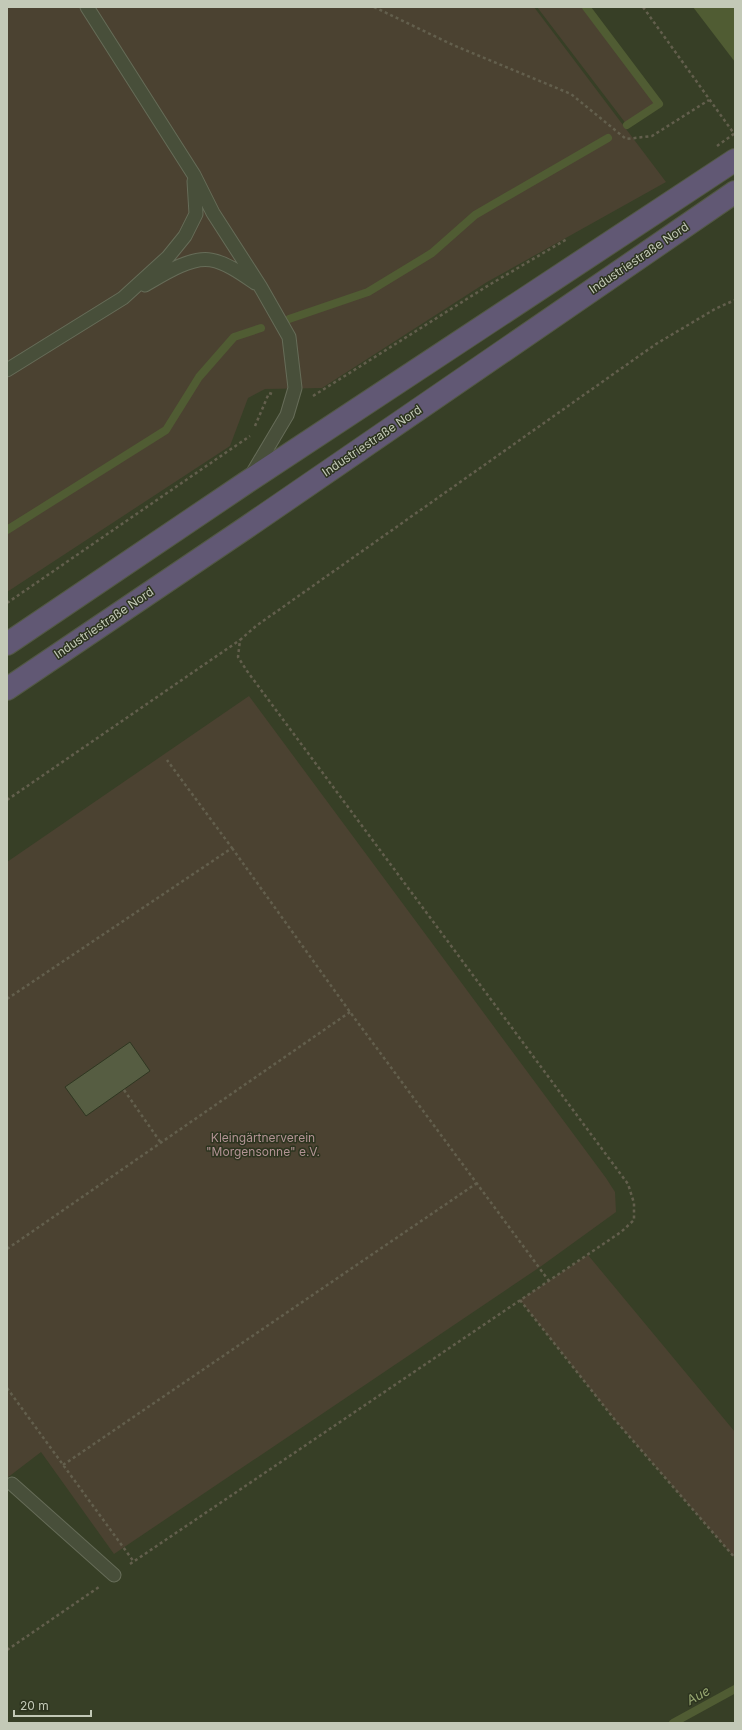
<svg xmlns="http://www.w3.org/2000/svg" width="742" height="1730" viewBox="0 0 742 1730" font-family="Inter,sans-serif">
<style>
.green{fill:#4b4231}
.water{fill:#505c33}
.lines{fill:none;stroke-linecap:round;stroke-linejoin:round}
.stream{stroke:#505c33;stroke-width:8}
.building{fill:#565d42;stroke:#2f3621}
.lane-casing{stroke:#666c58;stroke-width:15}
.highway-casing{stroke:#535945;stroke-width:24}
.path{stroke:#635f4d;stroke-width:2.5;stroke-dasharray:3 3;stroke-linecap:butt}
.lane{stroke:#484f3a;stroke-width:13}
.highway{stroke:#615874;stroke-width:22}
.path-bridge{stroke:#635f4d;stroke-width:2.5;stroke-dasharray:3 3;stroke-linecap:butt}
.labels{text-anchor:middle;stroke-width:3;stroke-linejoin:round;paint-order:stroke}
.street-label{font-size:12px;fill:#c3c9b7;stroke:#2d341f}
.park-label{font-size:12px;fill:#b29394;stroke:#2d341f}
.water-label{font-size:13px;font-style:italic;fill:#97a771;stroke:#2d341f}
</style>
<rect width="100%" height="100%" fill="#373f26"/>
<path class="green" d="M7,7h527l132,175 -179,100 -165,106 -57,1 -17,9 -18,48 -223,146z
M537,7h49l73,97 -32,21z
M249,696l357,482 9,14 1,20 -76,55 -426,287 -73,-102 -34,26v-616z
M588,1255l147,177v126l-120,-138 -95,-120z"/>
<path class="water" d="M693,7h42v55z"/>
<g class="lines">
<path class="stream" d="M586,7l73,97 -32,21
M289,319l79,-27 64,-39 43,-38 133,-77
M7,530l159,-100 33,-53 35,-40 27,-9
M673,1723l62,-34"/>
</g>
<path class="building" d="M130,1042l20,29 -64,45 -21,-29z"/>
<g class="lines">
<g class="lane-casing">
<path id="lane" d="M87,7l107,168 19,38 47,73 29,51 6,51 -8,27 -35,59
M145,285c17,-10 46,-29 66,-25 16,3 31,14 44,23
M7,370l116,-72 45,-41 17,-21 11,-22 -2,-33
M12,1484l102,91"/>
</g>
<g class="highway-casing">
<path id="highway" d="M7,644l240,-162 488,-322
M7,689l240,-162 488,-335"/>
</g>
<path class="path" d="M374,7l79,38 118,49 55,45 26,-3 57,-36
M643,7l92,128
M313,396l176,-111 78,-46
M255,426l14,-33 3,1
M7,603l243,-167
M7,800l233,-160
M232,848l118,164 199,269
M7,999l225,-151 -65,-88
M124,1090l37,53
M7,1249l343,-237
M520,1300l95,120 120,138
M7,1388l127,174
M63,1465l414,-282
M130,1564l491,-332 13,-12v-17l-6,-19 -381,-513 -9,-14 2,-17 16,-14 400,-282 59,-35 20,-9
M7,1650l92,-63"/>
<use href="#lane" class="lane"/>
<use href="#highway" class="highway"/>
<path class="path-bridge" d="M717,146l18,-13"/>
</g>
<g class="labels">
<g class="street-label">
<text transform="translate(639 258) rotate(-34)" y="4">Industriestraße Nord</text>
<text transform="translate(372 441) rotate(-34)" y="4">Industriestraße Nord</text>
<text transform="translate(104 623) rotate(-34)" y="4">Industriestraße Nord</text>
</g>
<g class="park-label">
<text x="263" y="1142">Kleingärtnerverein<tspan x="263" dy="14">"Morgensonne" e.V.</tspan></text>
</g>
<g class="water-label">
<text transform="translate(698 1695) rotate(-29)" y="5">Aue</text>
</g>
</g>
<rect width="742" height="1730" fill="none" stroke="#c3c9b7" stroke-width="16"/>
<path d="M14 1710v6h77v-6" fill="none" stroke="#c3c9b7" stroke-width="2"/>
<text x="20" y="1710" font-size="12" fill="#c3c9b7" stroke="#2d341f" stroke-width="3" paint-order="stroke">20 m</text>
</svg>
